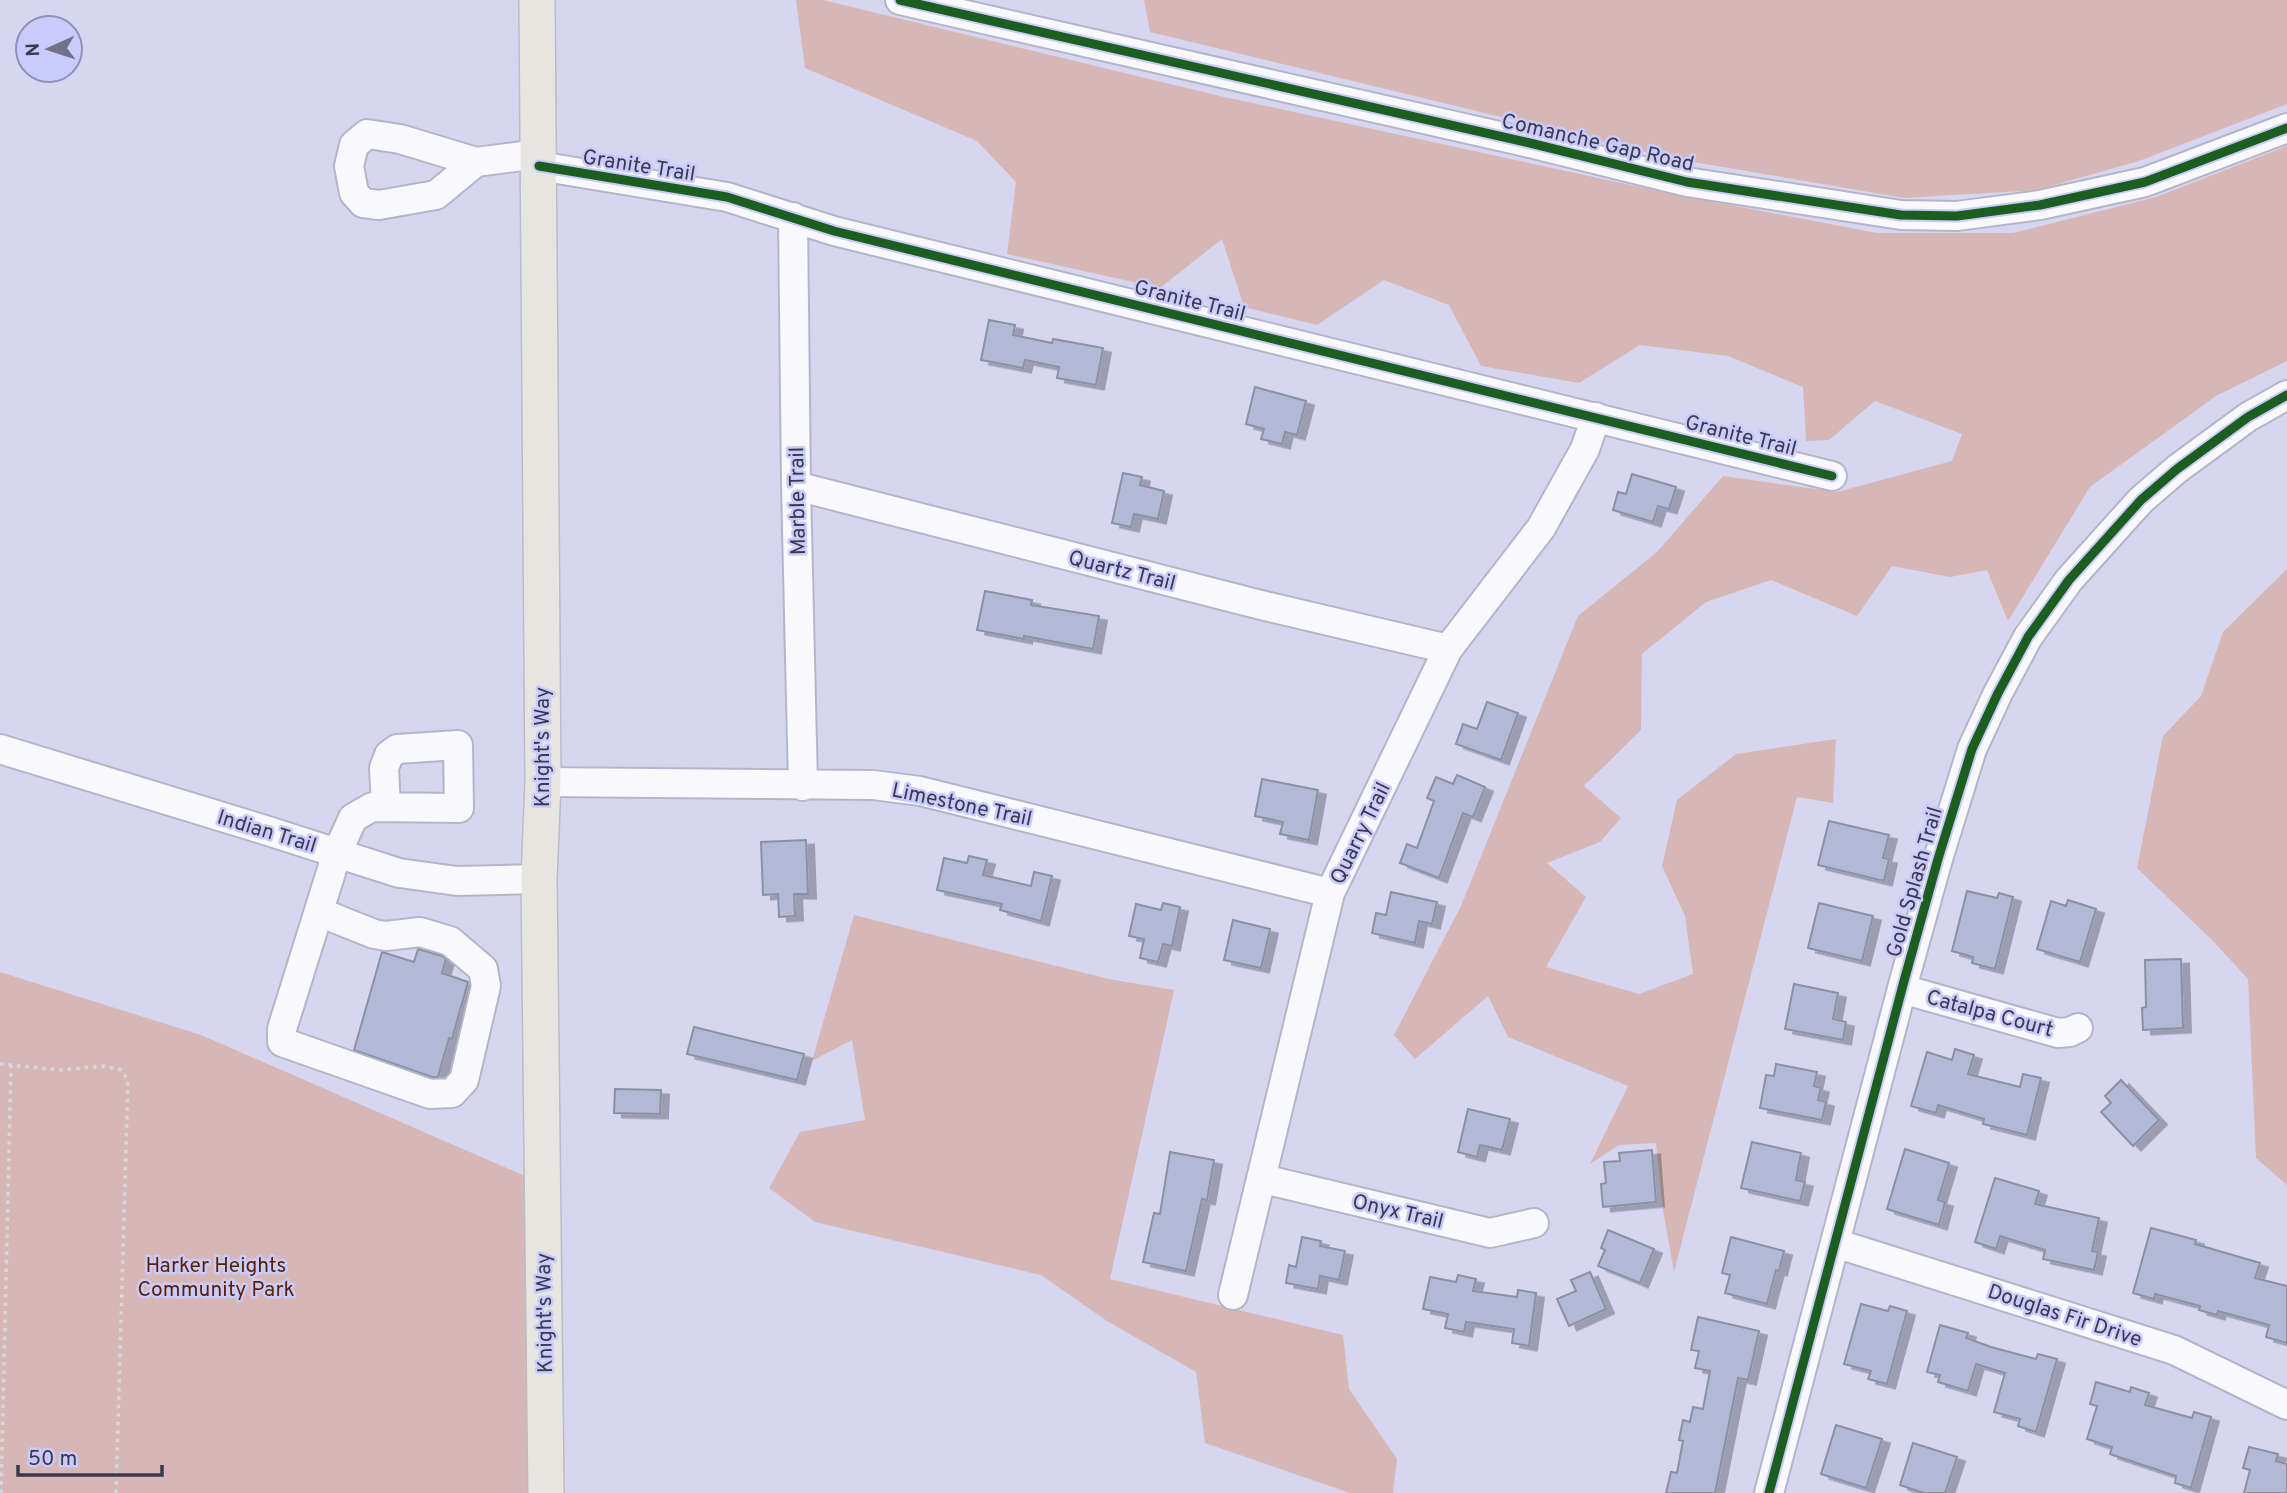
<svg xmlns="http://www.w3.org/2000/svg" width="2287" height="1493" viewBox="0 0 2287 1493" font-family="Overpass,sans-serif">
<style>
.green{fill:#d7b7b5}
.building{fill:#b2b9d6;stroke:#8c90a3;stroke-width:2;filter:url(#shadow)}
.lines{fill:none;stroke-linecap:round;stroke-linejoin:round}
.minor-casing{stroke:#b5b5ca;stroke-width:32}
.major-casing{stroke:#bbbbc9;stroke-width:38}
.path{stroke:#d6d6de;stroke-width:3.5;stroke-dasharray:3.5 5;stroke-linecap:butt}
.minor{stroke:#f9f9fd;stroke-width:28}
.major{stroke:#e6e5e0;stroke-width:35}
.cycleway-casing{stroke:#cacbfd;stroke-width:13}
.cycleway{stroke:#1b5e20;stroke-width:9}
.labels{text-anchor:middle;stroke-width:5;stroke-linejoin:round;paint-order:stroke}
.street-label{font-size:21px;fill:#3a3a4e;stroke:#cacbfd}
.park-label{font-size:21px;fill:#5a1e00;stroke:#cacbfd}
</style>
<defs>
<filter id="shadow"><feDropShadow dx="8" dy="4.5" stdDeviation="0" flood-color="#0004"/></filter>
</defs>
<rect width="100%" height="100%" fill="#d6d6f1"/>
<path class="green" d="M796,0h27l397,96 443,96 214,41h136l143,-36 131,-51v215l-71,35 -126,91 -82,134 -21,-51 -37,7 -58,-11 -35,50 -86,-36 -65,22 -64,52 -1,76 -57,56 37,32 -21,24 -53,21 39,34 -40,70 93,27 54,-20 -8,-58 -23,-50 15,-66 59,-46 100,-15 -3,64 -36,-6 -123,475 -11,-62 -7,-67 -37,2 -29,19 38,-78 -120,-49 -20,-41 -73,63 -21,-24 67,-129 117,-290 79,-64 66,-76 114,16 115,-31 10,-27 -87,-33 -46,39 -23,1 -3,-54 -75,-31 -88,-11 -61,38 -98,-17 -32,-61 -65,-25 -67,45 -73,-18 -22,-68 -62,49 -153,-34 9,-72 -39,-41 -172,-73z
M1144,0h1143v104l-148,57 -102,29 -133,8 -234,-40 -520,-126z
M2287,569v616l-31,-27 -8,-179 -36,-39 -75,-72 26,-132 38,-40 22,-64z
M854,915l255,64 65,11 -64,289 233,56 6,54 48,70 -4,34h-43l-145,-50 -9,-71 -89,-51 -66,-46 -226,-53 -46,-34 31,-56 65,-12 -13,-80 -40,21z
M0,972l201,63 324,141 3,317h-528z"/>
<path class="building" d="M989,320l26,5 -2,10 39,8 1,-4 50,9 -7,37 -39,-7 2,-11 -34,-7 -2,8 -42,-8z
M1255,387l51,14 -9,34 -12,-3 -3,12 -21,-5 3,-10 -18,-5z
M1123,473l19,4 -2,8 24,6 -6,28 -24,-5 -3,13 -19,-4z
M1632,474l44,13 -7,22 -11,-3 -5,16 -40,-12 5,-18 8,2z
M985,591l47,9 -1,5 68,11 -6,33 -69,-13v3l-47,-9z
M1487,702l31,11 -17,47 -45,-16 7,-20 14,5z
M1457,775l28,12 -12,30 -10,-4 -24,65 -39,-15 7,-19 10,4 17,-47 -7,-3 9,-21 17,7z
M1262,779l56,11 -9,50 -29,-6 3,-12 -28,-6z
M1829,821l60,14 -6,23 6,1 -5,22 -66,-16z
M806,840l2,54h-14l1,22 -16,1 -1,-23 -15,1 -2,-53z
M969,856l18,4 -4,15 48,11 3,-14 18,4 -11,45 -41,-11 2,-6 -65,-14 7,-32 23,5z
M1967,891l30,7 2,-5 14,4 -18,72 -23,-6 1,-6 -21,-6z
M1391,892l46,10 -5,22 -13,-3 -4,22 -43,-10 4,-20 10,2z
M2068,900l28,9 -16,53 -43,-13 14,-48 15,5z
M1163,903l17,4 -8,39 -9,-2 -5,18 -18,-4 4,-19 -15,-3 7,-32 25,6z
M1819,903l54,13 -11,45 -54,-13z
M1233,920l37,9 -9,39 -37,-8z
M418,949l24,7 4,3 -4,14 26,9 -16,57 -3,-1 -11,39h-6l-78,-27 28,-98 32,10z
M2181,959l2,69 -40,2 -1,-22 4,-1 -1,-47z
M1794,984l44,9 -5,26 13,3 -3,18 -58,-11z
M694,1027l110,27 -7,26 -110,-26z
M1955,1049l19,6 -6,19 52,13 3,-13 18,4 -14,57 -44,-11 1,-5 -46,-14 -2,8 -25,-7 16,-54 25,8z
M1776,1064l41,8 -3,14 7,2 -3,12 8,2 -4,18 -62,-12 6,-33 8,1z
M2121,1080l38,40 -26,26 -32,-34 10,-9 -6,-7z
M615,1089l46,1 -1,24 -46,-1z
M1468,1109l42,10 -8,31 -22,-5 -3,12 -19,-5z
M1752,1142l49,11 -5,27 9,2 -5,19 -59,-13z
M1905,1149l44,14 -11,37 7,2 -6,23 -52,-16z
M1652,1150l4,52 -53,5 -2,-23 5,-1 -2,-21 16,-1 -1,-8z
M1170,1152l44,8 -7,40 -5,-1 -16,72 -43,-9 11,-49 6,1z
M1995,1178l44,13 -4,13 64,14 -7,33 6,1 -4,18 -51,-11 2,-9 -45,-14 -4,13 -21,-7z
M2151,1228l45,12 -1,4 65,19 -5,15 32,8v57l-21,-6 3,-12 -51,-14 -1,4 -18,-5 1,-4 -45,-12 -1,5 -21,-6z
M1608,1230l46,19 -14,34 -42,-17 7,-16 -4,-2z
M1302,1237l19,4 -1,5 25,5 -6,29 -19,-4 -2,13 -32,-6 3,-18 7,2z
M1731,1237l53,14 -5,20 -3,-1 -9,34 -42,-11 5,-18 -8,-2z
M1590,1272l16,37 -37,17 -12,-27 19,-8 -5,-11z
M1458,1275l18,4 -3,12 44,6 1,-7 18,3 -7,53 -17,-3 2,-14 -48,-7 -2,10 -19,-4 3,-14 -25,-5 7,-32 26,5z
M1861,1304l27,7 2,-5 17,5 -20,73 -19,-5 3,-8 -27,-7z
M1698,1317l61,14 -11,49 -10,-2 -23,115h-49l5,-21 6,1 6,-32 -4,-1 4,-20 7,2 3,-15 10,2 7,-38 -15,-3 4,-17 -8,-1z
M1940,1325l28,8 -2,5 25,9 45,12 2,-5 19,5 -21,73 -18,-6 2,-7 -26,-7 11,-39 -29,-9 -8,27 -30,-9 2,-7 -13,-3z
M2096,1382l34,10 1,-5 18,6 -4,12 47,13 2,-6 17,5 -20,71 -16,-5 1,-7 -66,-22 2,-7 -25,-8 10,-33 -7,-2z
M1836,1425l46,14 -16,49 -45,-14z
M1913,1443l44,14 -12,36h-21l-24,-8z
M2249,1447l29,7 -2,7 11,3v29h-43l6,-23 -7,-2z"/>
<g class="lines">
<g class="minor-casing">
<path id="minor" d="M900,0l634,144 153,38 214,33 56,1 83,-11 105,-23 142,-54
M476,162l-40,33 -57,10 -16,-2 -9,-10 -5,-27 5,-21 13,-11 33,5 76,23 63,-8
M539,166l188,31 107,34 998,245
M793,217l3,269 7,300
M796,486l461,118 191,45
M0,749l265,81 134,43 58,8 82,-2
M543,782l330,3 47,6 410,102
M319,912l55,22 12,2 34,-4 30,9 33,28 3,17 -22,94 -12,13 -22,1 -148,-52v-13l55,-176 16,-35 19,-11 87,1 -1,-63 -61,4 -8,6 -5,13 2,39
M1902,989l156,44 12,-1 8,-4
M1263,1179l227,54 44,-10
M1835,1243l339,107 113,55
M1233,1295l97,-402 118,-244 93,-121 44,-79 11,-32
M1769,1493l135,-512 34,-122 34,-110 26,-56 30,-56 41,-57 72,-80 36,-31 71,-52 39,-22"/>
</g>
<g class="major-casing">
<path id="major" d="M537,0l6,782 -4,97 7,614"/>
</g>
<path class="path" d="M0,1064l61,6 43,-4 17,4 7,10 -12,413
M1,1493l10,-427"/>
<use href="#minor" class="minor"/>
<use href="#major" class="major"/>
<g class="cycleway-casing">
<path id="cycleway" d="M900,0l634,144 153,38 214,33 56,1 83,-11 105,-23 142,-54
M539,166l188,31 107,34 998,245
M1769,1493l135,-512 34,-122 34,-110 26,-56 30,-56 41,-57 72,-80 36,-31 71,-52 39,-22"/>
</g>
<use href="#cycleway" class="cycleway"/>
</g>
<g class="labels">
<g class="street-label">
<text transform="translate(1598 142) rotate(13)" y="7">Comanche Gap Road</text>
<text transform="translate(639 165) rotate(9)" y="7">Granite Trail</text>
<text transform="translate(1190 300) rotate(14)" y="7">Granite Trail</text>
<text transform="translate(1741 435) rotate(14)" y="7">Granite Trail</text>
<text transform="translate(797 501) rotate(-91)" y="7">Marble Trail</text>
<text transform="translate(1122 570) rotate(14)" y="7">Quartz Trail</text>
<text transform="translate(542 747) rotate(-90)" y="7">Knight's Way</text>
<text transform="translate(962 804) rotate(12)" y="7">Limestone Trail</text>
<text transform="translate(267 831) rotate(17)" y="7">Indian Trail</text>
<text transform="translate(1360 833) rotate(-64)" y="7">Quarry Trail</text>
<text transform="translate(1914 882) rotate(-74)" y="7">Gold Splash Trail</text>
<text transform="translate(1990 1013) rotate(15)" y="7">Catalpa Court</text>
<text transform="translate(1398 1211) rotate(13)" y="7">Onyx Trail</text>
<text transform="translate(544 1313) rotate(-91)" y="7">Knight's Way</text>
<text transform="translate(2065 1315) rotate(18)" y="7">Douglas Fir Drive</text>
</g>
<g class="park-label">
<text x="216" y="1272">Harker Heights<tspan x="216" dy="24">Community Park</tspan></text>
</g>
</g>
<g transform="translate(49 49) rotate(267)"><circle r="33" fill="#cacbfd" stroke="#9091b7" stroke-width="2"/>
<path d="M0-5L12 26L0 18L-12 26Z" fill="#717187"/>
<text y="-10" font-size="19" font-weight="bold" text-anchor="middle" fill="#3a3a4e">N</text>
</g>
<path d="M18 1465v10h144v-10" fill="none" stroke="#3a3a4e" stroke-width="3.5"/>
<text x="28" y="1465" font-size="21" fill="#3a3a4e" stroke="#cacbfd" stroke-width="5" paint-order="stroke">50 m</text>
</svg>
